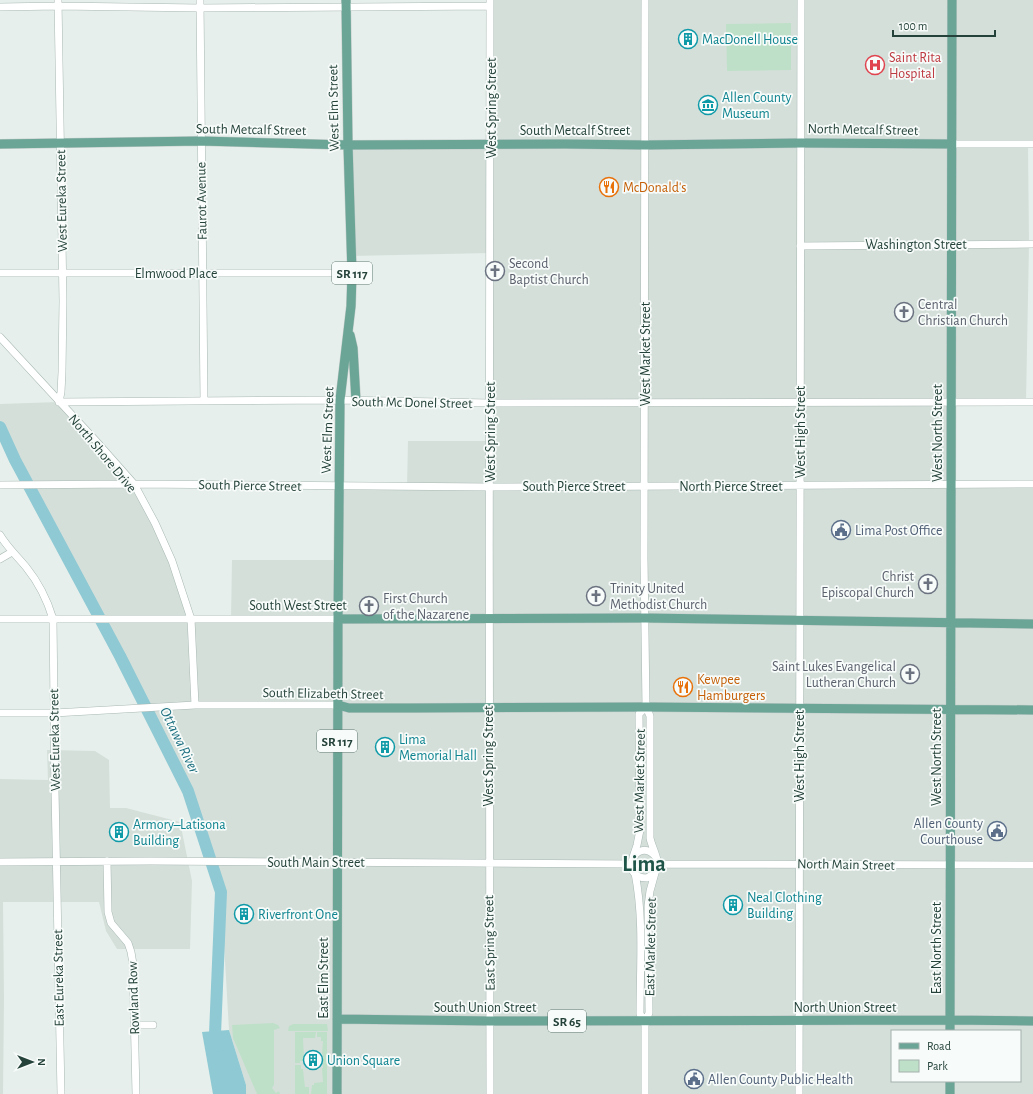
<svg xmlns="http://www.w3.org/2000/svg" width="1033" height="1094" viewBox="0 0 1033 1094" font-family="'Alegreya Sans',sans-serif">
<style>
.built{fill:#d4dfda;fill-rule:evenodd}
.green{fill:#bfe0c8}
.water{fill:#8ec9d4}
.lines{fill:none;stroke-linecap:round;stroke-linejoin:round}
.river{stroke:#8ec9d4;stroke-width:12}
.minor-casing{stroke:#a8b8b2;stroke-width:8}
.major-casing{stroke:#c2cac8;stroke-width:10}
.minor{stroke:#fff;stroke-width:7}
.major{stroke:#6aa596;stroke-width:9}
.labels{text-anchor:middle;stroke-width:3.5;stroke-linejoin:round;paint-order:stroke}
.shield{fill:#f7fbf9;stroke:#637a73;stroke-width:1}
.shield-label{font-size:13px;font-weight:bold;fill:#24423a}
.culture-label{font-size:14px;fill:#0d838f;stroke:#f7fbf9;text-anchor:start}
.health-label{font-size:14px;fill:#be3a42;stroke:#f7fbf9;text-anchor:start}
.street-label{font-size:14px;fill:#24423a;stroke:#f7fbf9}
.food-label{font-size:14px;fill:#c56008;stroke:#f7fbf9;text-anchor:start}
.worship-label{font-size:14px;fill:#5b616d;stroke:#f7fbf9;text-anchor:start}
.service-label{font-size:14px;fill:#4e5e75;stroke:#f7fbf9;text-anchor:start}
.water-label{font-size:15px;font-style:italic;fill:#1c6f80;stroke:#f7fbf9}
.town-label{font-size:22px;font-weight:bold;fill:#1f5548;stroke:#f7fbf9}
</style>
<rect width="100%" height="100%" fill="#e6efeb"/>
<path class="built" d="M490,0h543v144l-5,1 1,99 -3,158h-75v82h82v610h-787v-9l-17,-55 -8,-138 -33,-101 -68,-135 -105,-196 -15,-33v-23l59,-2 75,82 21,39 36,96h40l1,-59h106l1,-74h68l1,-45h82v-188l-139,3 -3,-111 143,-1zM892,1031h128v50h-128z
M47,750l48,1 14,9 1,48h16l54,14 12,59 -2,68h-73l-11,-18 -7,-29h-96l1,96 -1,96h-3v-315l48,1z"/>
<path class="green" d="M791,23v47l-64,1 -1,-47z
M273,1023l5,2 2,3 -6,2v55l-2,3 4,5 3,-2 1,3h-23l-24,-56 -1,-13z
M293,1024h34l1,7h-40l1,-5z
M295,1032h21l-1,6h-12l1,20h-1v3h-3v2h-5z
M317,1032h10v62h-16l1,-9h2v-2l9,-1 -1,-14h1v-14h-1l1,-13h-2v-4h-4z
M295,1065h6v4h2l2,18h4v7h-14z"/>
<path class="water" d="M229,1030l17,55v9h-33l-11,-62z"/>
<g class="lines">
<path class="river" d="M0,427l15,33 105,196 68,135 33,101 -6,142 4,12"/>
<g class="minor-casing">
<path id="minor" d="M58,0l5,301 -1,71 -1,20 -2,10 281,-2 149,3 544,-1
M200,0l4,401
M645,0l-1,559 2,148 4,9v122c2,11 12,24 5,35l-8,5c-30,0 -11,-44 9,-21
M0,7l58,-1 142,2 290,-2
M951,144h82
M800,246l233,-2
M0,273h352
M0,337l96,104 38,43 21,39 17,38 19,58 4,86
M0,485l134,-1 356,3 543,-3
M0,535c7,12 17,21 26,32 13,16 21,32 27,52l2,171 6,304
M0,559l12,-7
M0,619h338
M0,713h54l141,-8h143
M633,857l4,-12 3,-15 -1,-116 7,-7
M107,861l1,51 3,11 17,20 3,9 2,12 3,130
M0,862l151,-1 480,3
M658,864l375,1
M635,873c9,46 5,94 5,141l5,7
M134,1025h19
M490,1094c-2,-365 0,-729 0,-1094
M645,1094v-73l4,-8 -1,-107 2,-15 5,-18
M799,1094l2,-1094"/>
</g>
<g class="major-casing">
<path id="major" d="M0,144l201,-3 147,4 217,-1 81,1 155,-2 150,1
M350,335l3,13 3,53
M338,619l307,-1 388,6
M338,705l11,3h63l234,-1 387,3
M337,1019l152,2 461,-1 83,1
M950,1031l2,-1031
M337,1094l1,-475 2,-219 11,-94 1,-33 -4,-128 -2,-145
M950,1094v-13"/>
</g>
<use href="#minor" class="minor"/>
<use href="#major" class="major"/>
</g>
<defs>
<g id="building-ring" transform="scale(1)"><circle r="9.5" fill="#f7fbf9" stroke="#0f9aa8" stroke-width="1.5"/><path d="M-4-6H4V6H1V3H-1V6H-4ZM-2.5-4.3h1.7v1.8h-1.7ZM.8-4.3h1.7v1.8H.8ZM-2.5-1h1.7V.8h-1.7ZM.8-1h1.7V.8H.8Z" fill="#0f9aa8"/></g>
<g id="hospital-ring" transform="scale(1)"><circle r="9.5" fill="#f7fbf9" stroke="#e0444e" stroke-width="1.5"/><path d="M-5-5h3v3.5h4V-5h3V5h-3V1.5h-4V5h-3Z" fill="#e0444e"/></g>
<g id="museum-ring" transform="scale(1)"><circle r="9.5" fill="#f7fbf9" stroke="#0f9aa8" stroke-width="1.5"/><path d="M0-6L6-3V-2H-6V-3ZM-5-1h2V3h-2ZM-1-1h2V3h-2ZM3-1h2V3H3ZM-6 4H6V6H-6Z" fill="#0f9aa8"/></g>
<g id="restaurant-ring" transform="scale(1)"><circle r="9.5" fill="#f7fbf9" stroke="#e8710a" stroke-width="1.5"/><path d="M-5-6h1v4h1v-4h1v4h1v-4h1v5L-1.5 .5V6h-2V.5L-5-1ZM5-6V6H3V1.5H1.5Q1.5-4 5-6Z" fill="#e8710a"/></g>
<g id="church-ring" transform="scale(1)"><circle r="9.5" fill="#f7fbf9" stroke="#6b7280" stroke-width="1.5"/><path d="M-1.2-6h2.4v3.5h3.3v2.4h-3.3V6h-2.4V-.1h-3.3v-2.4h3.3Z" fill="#6b7280"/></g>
<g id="civic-ring" transform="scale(1)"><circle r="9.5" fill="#f7fbf9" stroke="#5c6f8a" stroke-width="1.5"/><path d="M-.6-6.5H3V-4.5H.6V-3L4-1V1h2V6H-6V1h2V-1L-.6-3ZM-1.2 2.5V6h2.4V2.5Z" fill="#5c6f8a"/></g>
</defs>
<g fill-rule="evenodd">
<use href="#building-ring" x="688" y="39"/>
<use href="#hospital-ring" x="875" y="65"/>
<use href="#museum-ring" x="708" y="105"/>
<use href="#restaurant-ring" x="609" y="187"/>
<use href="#church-ring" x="495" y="271"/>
<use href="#church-ring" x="904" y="312"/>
<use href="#civic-ring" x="841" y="530"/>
<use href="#church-ring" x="928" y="584"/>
<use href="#church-ring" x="596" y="596"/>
<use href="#church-ring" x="369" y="606"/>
<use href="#church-ring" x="910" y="674"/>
<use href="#restaurant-ring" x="683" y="687"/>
<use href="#building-ring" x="385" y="747"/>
<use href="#civic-ring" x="997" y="831"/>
<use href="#building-ring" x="119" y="832"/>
<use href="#building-ring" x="733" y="905"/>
<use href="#building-ring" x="244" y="914"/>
<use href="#building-ring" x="313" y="1060"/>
<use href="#civic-ring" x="694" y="1079"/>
</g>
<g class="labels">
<g class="shield">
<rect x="332" y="262" width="40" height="22" rx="3"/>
<rect x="317" y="730" width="40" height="22" rx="3"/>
<rect x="548" y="1010" width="38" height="22" rx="3"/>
</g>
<g class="shield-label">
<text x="352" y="278">SR 117</text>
<text x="337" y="746">SR 117</text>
<text x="567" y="1026">SR 65</text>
</g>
<g class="culture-label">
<text x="702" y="44">MacDonell House</text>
<text x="722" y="102">Allen County<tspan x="722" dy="16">Museum</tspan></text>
<text x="399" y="744">Lima<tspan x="399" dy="16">Memorial Hall</tspan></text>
<text x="133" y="829">Armory–Latisona<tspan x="133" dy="16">Building</tspan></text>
<text x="747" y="902">Neal Clothing<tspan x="747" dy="16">Building</tspan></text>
<text x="258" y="919">Riverfront One</text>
<text x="327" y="1065">Union Square</text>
</g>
<g class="health-label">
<text x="889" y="62">Saint Rita<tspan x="889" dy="16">Hospital</tspan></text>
</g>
<g class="street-label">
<text transform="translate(333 108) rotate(-91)" y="5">West Elm Street</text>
<text transform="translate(491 108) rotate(-90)" y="5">West Spring Street</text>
<text transform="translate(251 129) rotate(1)" y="5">South Metcalf Street</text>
<text transform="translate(863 129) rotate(1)" y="5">North Metcalf Street</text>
<text x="575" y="135">South Metcalf Street</text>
<text transform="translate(61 201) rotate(-91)" y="5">West Eureka Street</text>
<text transform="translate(201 201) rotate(-91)" y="5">Faurot Avenue</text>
<text x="916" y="249">Washington Street</text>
<text x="176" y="278">Elmwood Place</text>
<text transform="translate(645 354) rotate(-90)" y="5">West Market Street</text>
<text transform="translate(412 402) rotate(1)" y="5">South Mc Donel Street</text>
<text transform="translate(327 430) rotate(-88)" y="5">West Elm Street</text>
<text transform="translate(490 432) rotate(-90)" y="5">West Spring Street</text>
<text transform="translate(800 432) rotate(-90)" y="5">West High Street</text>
<text transform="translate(937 433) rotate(-90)" y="5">West North Street</text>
<text transform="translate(103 453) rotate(50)" y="5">North Shore Drive</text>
<text transform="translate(250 485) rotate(1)" y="5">South Pierce Street</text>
<text x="574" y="491">South Pierce Street</text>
<text x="731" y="491">North Pierce Street</text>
<text x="298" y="610">South West Street</text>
<text transform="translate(323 693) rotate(1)" y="5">South Elizabeth Street</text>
<text transform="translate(54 740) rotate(-91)" y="5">West Eureka Street</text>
<text transform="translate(488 756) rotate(-90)" y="5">West Spring Street</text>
<text transform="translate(799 756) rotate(-90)" y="5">West High Street</text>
<text transform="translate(936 757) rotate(-90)" y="5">West North Street</text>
<text transform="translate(639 781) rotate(-89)" y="5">West Market Street</text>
<text x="316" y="867">South Main Street</text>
<text transform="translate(846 864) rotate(1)" y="5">North Main Street</text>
<text transform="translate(489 943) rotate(-91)" y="5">East Spring Street</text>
<text transform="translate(650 947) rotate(-89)" y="5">East Market Street</text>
<text transform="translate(936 948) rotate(-90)" y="5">East North Street</text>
<text transform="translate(58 978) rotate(-91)" y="5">East Eureka Street</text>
<text transform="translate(323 978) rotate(-90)" y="5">East Elm Street</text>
<text transform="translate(133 998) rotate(-92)" y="5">Rowland Row</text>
<text x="485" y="1012">South Union Street</text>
<text x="845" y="1012">North Union Street</text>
</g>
<g class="food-label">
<text x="623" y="192">McDonald's</text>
<text x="697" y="684">Kewpee<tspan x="697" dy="16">Hamburgers</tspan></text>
</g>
<g class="worship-label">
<text x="509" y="268">Second<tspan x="509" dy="16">Baptist Church</tspan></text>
<text x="918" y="309">Central<tspan x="918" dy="16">Christian Church</tspan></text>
<text x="914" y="581" text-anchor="end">Christ<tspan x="914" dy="16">Episcopal Church</tspan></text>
<text x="610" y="593">Trinity United<tspan x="610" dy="16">Methodist Church</tspan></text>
<text x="383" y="603">First Church<tspan x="383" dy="16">of the Nazarene</tspan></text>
<text x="896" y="671" text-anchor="end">Saint Lukes Evangelical<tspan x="896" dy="16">Lutheran Church</tspan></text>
</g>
<g class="service-label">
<text x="855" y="535">Lima Post Office</text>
<text x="983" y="828" text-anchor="end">Allen County<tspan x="983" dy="16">Courthouse</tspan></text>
<text x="708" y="1084">Allen County Public Health</text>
</g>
<g class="water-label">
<text transform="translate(180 740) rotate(64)" y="5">Ottawa River</text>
</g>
<g class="town-label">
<text x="644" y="871">Lima</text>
</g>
</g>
<rect x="891" y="1030" width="130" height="52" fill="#f7fbf9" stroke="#a3b1ad"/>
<rect x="899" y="1043" width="20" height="6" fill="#6aa596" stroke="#a3b1ad"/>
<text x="927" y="1050" font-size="12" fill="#24423a">Road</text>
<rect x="899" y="1060" width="20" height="12" fill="#bfe0c8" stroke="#a3b1ad"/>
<text x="927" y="1070" font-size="12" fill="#24423a">Park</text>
<g transform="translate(32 1062) rotate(90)" stroke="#f7fbf9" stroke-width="3" paint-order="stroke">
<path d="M0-3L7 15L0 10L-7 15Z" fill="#24423a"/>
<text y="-6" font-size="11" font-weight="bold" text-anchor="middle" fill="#24423a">N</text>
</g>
<path d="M893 30v6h102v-6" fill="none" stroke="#24423a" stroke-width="2"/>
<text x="899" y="30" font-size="12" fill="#24423a" stroke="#f7fbf9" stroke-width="3" paint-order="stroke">100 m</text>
</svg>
